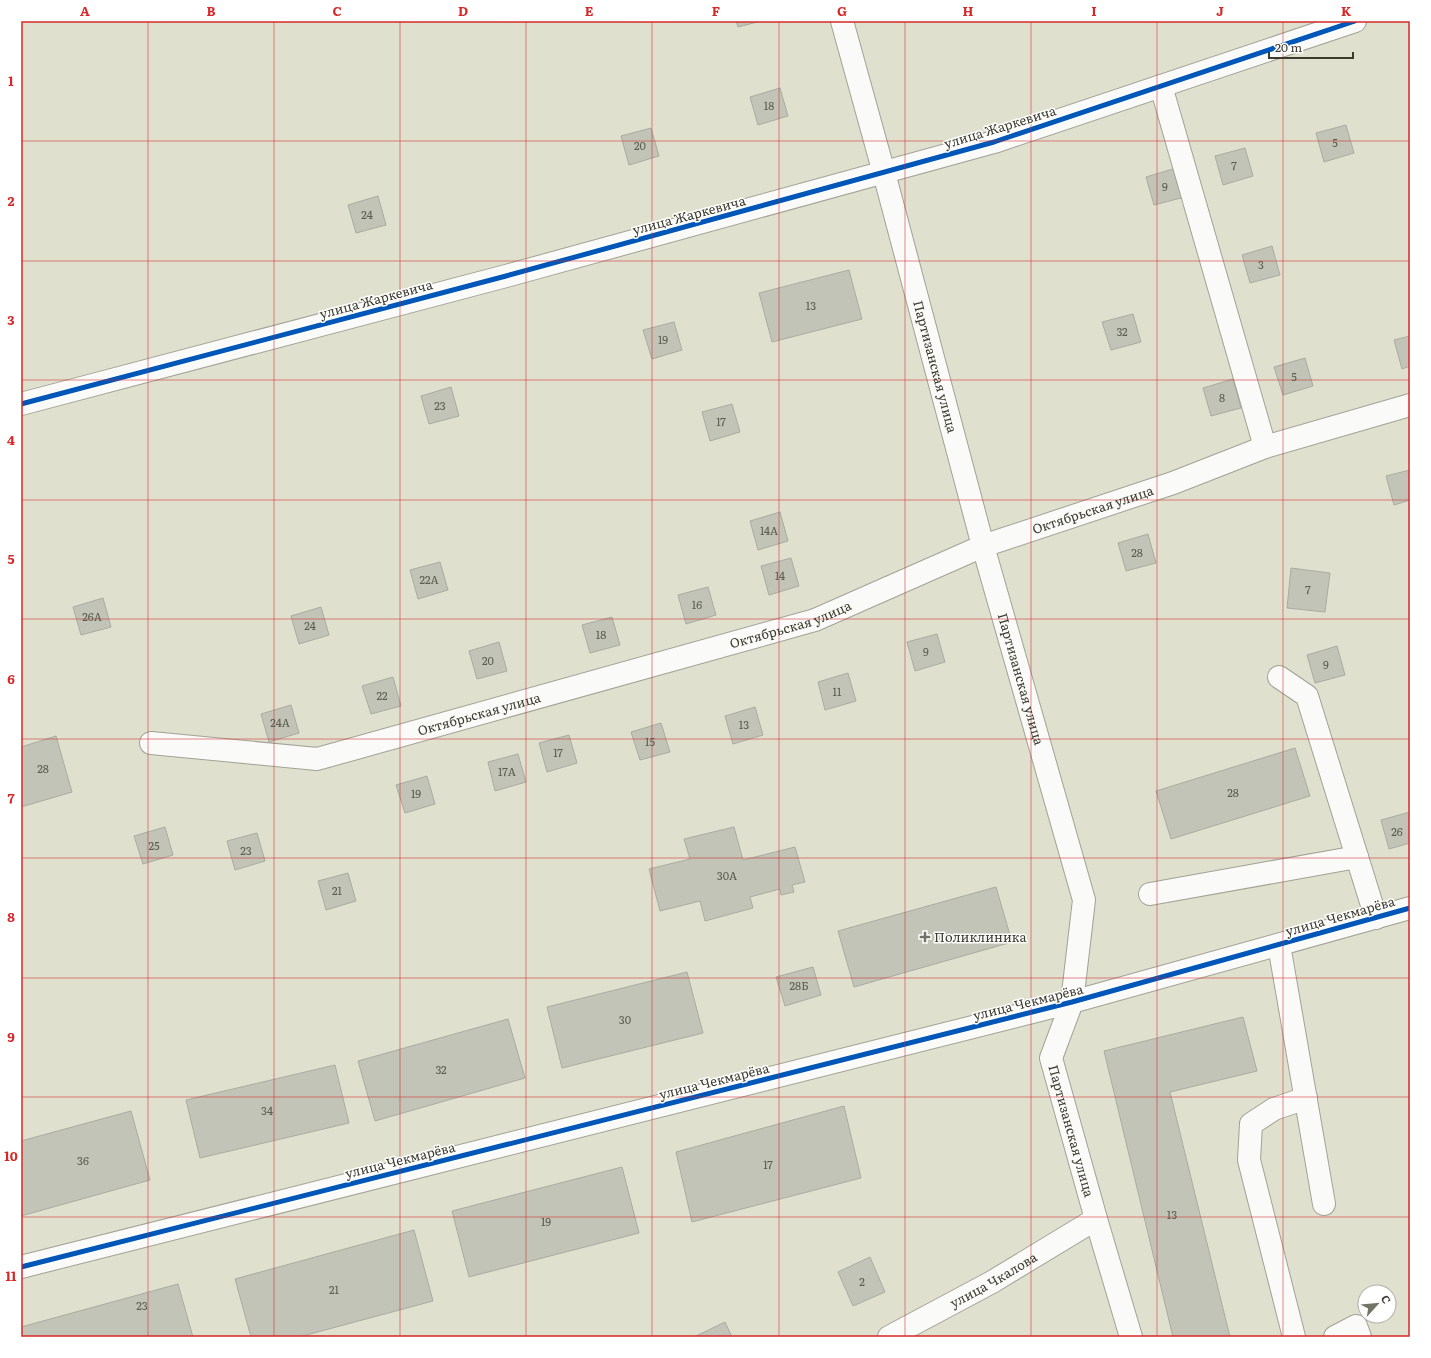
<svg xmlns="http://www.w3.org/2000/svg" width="1431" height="1358" viewBox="0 0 1431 1358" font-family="Literata,serif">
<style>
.building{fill:#c1c4b7;stroke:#a9aca0}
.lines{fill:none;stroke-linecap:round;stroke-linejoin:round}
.minor-casing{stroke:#a2a295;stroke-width:24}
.minor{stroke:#fafaf8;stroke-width:22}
.cycleway-casing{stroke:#fff;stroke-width:8}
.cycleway{stroke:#0057b8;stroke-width:5}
.grid{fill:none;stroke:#d62828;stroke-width:1;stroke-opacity:0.55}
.poi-dot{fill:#747466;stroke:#fff;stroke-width:1.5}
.labels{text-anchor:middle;stroke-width:3;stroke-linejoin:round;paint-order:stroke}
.number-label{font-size:11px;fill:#5c5c50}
.street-label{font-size:13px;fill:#3a3a2d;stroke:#fff}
.poi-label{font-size:13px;fill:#3a3a2d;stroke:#fff;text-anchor:start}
.neatline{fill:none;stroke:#d62828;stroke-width:1.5}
.grid-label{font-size:13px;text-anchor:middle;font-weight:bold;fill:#d62828}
</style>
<rect width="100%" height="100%" fill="#e0e0cf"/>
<path class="building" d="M736,21h25l-23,6z
M780,88l8,28 -30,9 -8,-28z
M1346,125l8,28 -30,9 -8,-29z
M651,128l8,28 -30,9 -8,-29z
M1245,148l8,28 -30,9 -8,-29z
M1176,168l9,29 -31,8 -8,-28z
M378,196l8,29 -30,8 -8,-28z
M1272,246l8,29 -30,8 -8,-28z
M849,270l13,49 -90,23 -13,-49z
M1133,314l8,28 -30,8 -9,-28z
M674,322l8,28 -30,9 -9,-29z
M1410,336v30l-8,3 -8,-29z
M1305,358l8,28 -30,9 -9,-28z
M1233,379l8,29 -30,8 -8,-28z
M451,387l8,29 -30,8 -8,-28z
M732,404l8,28 -30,9 -8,-29z
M1410,470v30l-16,5 -8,-29z
M780,512l8,29 -30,9 -8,-29z
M1148,534l8,29 -30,8 -8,-28z
M791,558l8,28 -30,9 -8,-29z
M440,562l8,28 -30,9 -8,-29z
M1291,568l39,5 -5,39 -38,-4z
M708,587l8,28 -30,9 -8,-29z
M103,598l8,29 -30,8 -8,-28z
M321,607l8,28 -30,9 -8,-28z
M612,617l8,28 -30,8 -8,-28z
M937,634l8,28 -30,9 -8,-29z
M499,642l8,29 -30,8 -8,-28z
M1337,646l8,29 -30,8 -8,-28z
M848,673l8,28 -31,9 -7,-28z
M393,677l8,29 -30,8 -9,-28z
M291,705l8,28 -30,9 -8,-28z
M755,707l8,28 -30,9 -8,-28z
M661,723l9,29 -30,8 -9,-28z
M569,735l8,28 -30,9 -8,-29z
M56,736l16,56 -51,15v-60z
M1295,748l15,48 -139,43 -15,-48z
M518,754l8,28 -31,9 -7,-29z
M427,776l8,28 -30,9 -9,-28z
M1410,812v31l-21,6 -8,-29z
M165,827l8,28 -30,9 -9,-28z
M734,827l9,33 52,-13 10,35 -13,3 2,7 -13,3 -1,-6 -30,8 3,11 -48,13 -5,-20 -40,10 -11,-42 41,-10 -6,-20z
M257,833l8,28 -30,9 -8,-29z
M348,873l8,28 -30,9 -8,-29z
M996,887l16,55 -158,45 -16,-56z
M813,967l8,28 -36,11 -9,-29z
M687,972l16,61 -141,35 -15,-61z
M1243,1017l14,54 -87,21 60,245h-57l-69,-286z
M508,1019l17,59 -150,43 -17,-60z
M335,1065l14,58 -149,35 -14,-58z
M844,1106l17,72 -169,44 -16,-70z
M131,1111l19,69 -129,36v-75z
M622,1167l17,66 -170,44 -17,-66z
M414,1230l19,71 -134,36h-48l-16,-58z
M870,1257l15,35 -32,14 -15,-34z
M178,1284l15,53h-172v-10z
M725,1322l7,15h-38z"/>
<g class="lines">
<g class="minor-casing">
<g id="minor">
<path id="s1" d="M842,21l42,152 99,373 101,354 -12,102 -21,56 45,161 35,118"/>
<path d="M1161,86l104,361"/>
<path d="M21,404l485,-128 488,-134 361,-121"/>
<path d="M1279,677l28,19 69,222"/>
<path id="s2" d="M151,743l166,16 498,-139 168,-74 190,-63 92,-36 145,-42"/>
<path d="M1150,894l207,-37"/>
<path d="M1279,945l45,259"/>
<path d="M21,1267l1051,-265 338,-94"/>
<path id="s3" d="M889,1337l103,-55 104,-63"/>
<path d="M1294,1337l-45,-177 2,-36 23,-15 32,-11"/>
<path d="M1335,1337l21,-11 4,11"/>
</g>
</g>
<use href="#minor" class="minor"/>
<g class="cycleway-casing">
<path id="cycleway" d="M21,404l485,-128 488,-134 361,-121
M21,1267l1051,-265 338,-94"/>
</g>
<use href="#cycleway" class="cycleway"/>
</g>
<path class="grid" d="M148,21v1316M274,21v1316M400,21v1316M526,21v1316M652,21v1316M779,21v1316M905,21v1316M1031,21v1316M1157,21v1316M1283,21v1316M21,141h1389M21,261h1389M21,380h1389M21,500h1389M21,619h1389M21,739h1389M21,858h1389M21,978h1389M21,1097h1389M21,1217h1389"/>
<path class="poi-dot" d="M923 931h4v4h4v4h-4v4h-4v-4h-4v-4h4z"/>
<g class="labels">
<g class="number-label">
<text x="769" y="110">18</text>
<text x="1335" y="147">5</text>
<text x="640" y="150">20</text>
<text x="1234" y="170">7</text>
<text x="1165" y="191">9</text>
<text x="367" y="219">24</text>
<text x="1261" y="269">3</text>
<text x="811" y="310">13</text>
<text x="1122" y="336">32</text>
<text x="663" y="344">19</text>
<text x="1294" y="381">5</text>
<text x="1222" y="402">8</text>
<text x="440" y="410">23</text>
<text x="721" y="426">17</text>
<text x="769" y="535">14А</text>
<text x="1137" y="557">28</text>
<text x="780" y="580">14</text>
<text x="429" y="584">22А</text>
<text x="1308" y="594">7</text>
<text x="697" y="609">16</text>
<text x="92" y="621">26А</text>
<text x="310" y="630">24</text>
<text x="601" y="639">18</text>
<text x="926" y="656">9</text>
<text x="488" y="665">20</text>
<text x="1326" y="669">9</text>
<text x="837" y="696">11</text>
<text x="382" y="700">22</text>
<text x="280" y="727">24А</text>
<text x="744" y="729">13</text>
<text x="650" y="746">15</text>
<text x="558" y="757">17</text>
<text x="43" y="773">28</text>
<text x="507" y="776">17А</text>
<text x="1233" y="797">28</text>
<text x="416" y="798">19</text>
<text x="1397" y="836">26</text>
<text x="154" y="850">25</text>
<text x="246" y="855">23</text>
<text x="727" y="880">30А</text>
<text x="337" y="895">21</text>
<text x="799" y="990">28Б</text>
<text x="625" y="1024">30</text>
<text x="441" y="1074">32</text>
<text x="267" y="1115">34</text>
<text x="83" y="1165">36</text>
<text x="768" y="1169">17</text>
<text x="1172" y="1219">13</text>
<text x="546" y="1226">19</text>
<text x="862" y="1286">2</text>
<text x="334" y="1294">21</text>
<text x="142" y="1310">23</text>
</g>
<g class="street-label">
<text transform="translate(1000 127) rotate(-17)" y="5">улица Жаркевича</text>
<text transform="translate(689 215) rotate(-15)" y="5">улица Жаркевича</text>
<text transform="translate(376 299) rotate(-15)" y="5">улица Жаркевича</text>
<text dy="5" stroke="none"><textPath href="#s1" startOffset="358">Партизанская улица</textPath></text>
<text dy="5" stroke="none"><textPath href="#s2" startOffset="983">Октябрьская улица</textPath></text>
<text dy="5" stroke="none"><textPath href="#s2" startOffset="659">Октябрьская улица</textPath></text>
<text dy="5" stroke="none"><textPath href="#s1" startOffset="682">Партизанская улица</textPath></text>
<text dy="5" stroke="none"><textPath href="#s2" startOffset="335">Октябрьская улица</textPath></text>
<text transform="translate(1340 916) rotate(-16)" y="5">улица Чекмарёва</text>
<text transform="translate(1028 1002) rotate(-14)" y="5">улица Чекмарёва</text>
<text transform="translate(714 1081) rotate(-14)" y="5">улица Чекмарёва</text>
<text dy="5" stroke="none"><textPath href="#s1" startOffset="1150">Партизанская улица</textPath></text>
<text transform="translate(400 1160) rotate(-14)" y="5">улица Чекмарёва</text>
<text dy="5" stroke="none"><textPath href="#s3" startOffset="119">улица Чкалова</textPath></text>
</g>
<g class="poi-label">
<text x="934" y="942">Поликлиника</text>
</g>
</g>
<rect width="1431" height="1358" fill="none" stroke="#ffffff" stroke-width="44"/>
<g transform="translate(1377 1304) rotate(63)"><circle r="19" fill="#ffffff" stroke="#b0b0ab"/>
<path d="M0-3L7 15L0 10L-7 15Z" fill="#747466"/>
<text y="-6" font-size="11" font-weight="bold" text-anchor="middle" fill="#3a3a2d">С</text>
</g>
<path d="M1269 52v6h84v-6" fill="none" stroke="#3a3a2d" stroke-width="2"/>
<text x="1275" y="52" font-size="12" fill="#3a3a2d" stroke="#ffffff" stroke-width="3" paint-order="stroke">20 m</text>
<rect x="22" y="22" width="1387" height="1314" class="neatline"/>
<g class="grid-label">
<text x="85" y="16">A</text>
<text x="211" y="16">B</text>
<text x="337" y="16">C</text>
<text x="463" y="16">D</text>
<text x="589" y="16">E</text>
<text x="716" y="16">F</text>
<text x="842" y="16">G</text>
<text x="968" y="16">H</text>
<text x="1094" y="16">I</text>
<text x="1220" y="16">J</text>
<text x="1346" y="16">K</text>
<text x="11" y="86">1</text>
<text x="11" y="206">2</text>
<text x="11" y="325">3</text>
<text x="11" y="445">4</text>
<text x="11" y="564">5</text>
<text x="11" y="684">6</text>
<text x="11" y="803">7</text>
<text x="11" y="922">8</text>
<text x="11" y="1042">9</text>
<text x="11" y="1161">10</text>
<text x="11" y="1281">11</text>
</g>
</svg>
